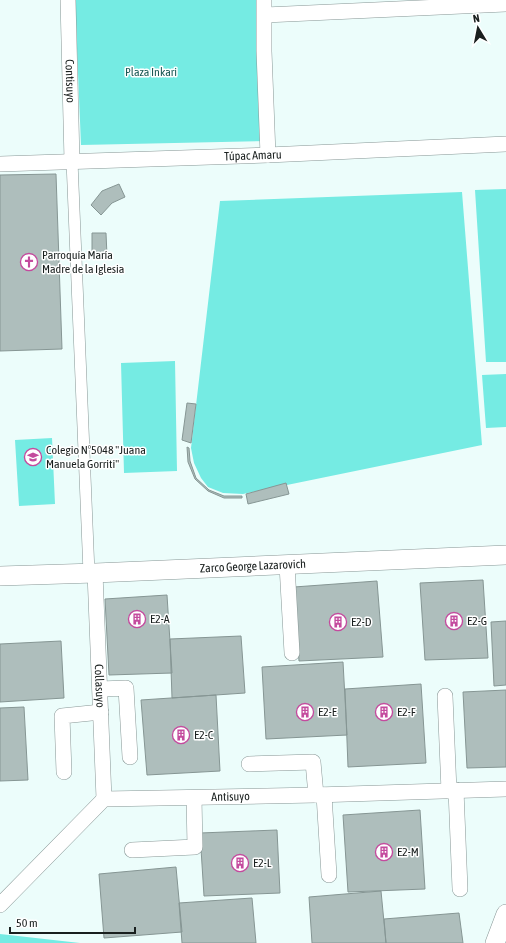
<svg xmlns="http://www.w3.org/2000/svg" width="506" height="943" viewBox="0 0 506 943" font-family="'Asap Condensed',sans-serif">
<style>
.green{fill:#75ebe3}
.building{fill:#aebebc;stroke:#869694}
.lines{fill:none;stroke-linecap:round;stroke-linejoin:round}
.pedestrian-casing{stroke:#889796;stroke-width:12}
.minor-casing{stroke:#889796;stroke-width:16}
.tertiary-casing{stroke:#889796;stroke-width:20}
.pedestrian{stroke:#fff;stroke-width:11}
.minor{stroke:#fff;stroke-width:15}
.tertiary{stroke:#fff;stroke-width:19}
.labels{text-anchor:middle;stroke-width:3;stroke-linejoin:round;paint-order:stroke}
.park-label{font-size:12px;fill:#1b5956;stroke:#fff}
.street-label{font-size:12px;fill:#191f1e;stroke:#fff}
.poi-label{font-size:12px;fill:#191f1e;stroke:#fff;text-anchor:start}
</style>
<rect width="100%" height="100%" fill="#ecfdfb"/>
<path class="green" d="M75,0h190l3,141 -187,4z
M506,189v173h-20l-11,-172z
M462,192l20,253 -239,49 -20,-1 -15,-6 -7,-9 -7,-15 -3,-15 29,-247z
M175,361l2,110 -53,2 -3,-110z
M506,374v53l-20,1 -4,-53z
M52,438l3,66 -36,2 -4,-66z
M0,934l80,9h-80z"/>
<path class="building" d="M56,174l6,175 -62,2v-176z
M119,184l6,13 -13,6 -11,12 -10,-10 11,-14z
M92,233h14l1,23h-15z
M187,403l9,1 -5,39 -9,-3z
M187,447l2,1 1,13 6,17 13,12 15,6h18v2h-18l-16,-7 -13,-12 -7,-17z
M286,483l3,11 -41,10 -2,-10z
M483,580l5,78 -63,2 -5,-77z
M377,581l6,76 -84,4 -5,-74z
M167,595l5,78 -63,2 -4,-76z
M506,621v64l-12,1 -3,-64z
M241,636l4,57 -73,5 -2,-59z
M61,641l3,57 -64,4v-58z
M343,662l4,73 -81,4 -4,-72z
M421,684l5,79 -78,4 -3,-78z
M506,690v77l-39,1 -4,-76z
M216,695l4,76 -73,4 -6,-75z
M24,707l4,73 -28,1v-73z
M420,810l5,79 -77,3 -5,-77z
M277,830l3,63 -76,3 -4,-63z
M176,867l6,65 -78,6 -5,-64z
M381,891l5,52h-74l-3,-46z
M252,898l4,45h-74l-3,-40z
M459,913l4,30h-77l-2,-24z"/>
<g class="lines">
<g class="pedestrian-casing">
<path id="pedestrian" d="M72,161l17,412"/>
</g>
<g class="minor-casing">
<g id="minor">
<path id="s1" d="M68,0l4,161"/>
<path d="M264,0v51l4,104"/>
<path d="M265,15l241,-11"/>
<path id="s2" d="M0,164l268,-9 238,-11"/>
<path d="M287,565l5,88"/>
<path id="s3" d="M95,573l9,226"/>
<path d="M100,689l26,-1 4,69"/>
<path d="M445,696l4,95"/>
<path d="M249,764l64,-2 3,33"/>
<path d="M64,772l-2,-56 39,-4"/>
<path d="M456,790l4,99"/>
<path d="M324,795l5,80"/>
<path d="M132,850l63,-3 -1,-49"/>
<path id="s4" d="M0,905l104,-106 212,-4 190,-6"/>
</g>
</g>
<g class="tertiary-casing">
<g id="tertiary">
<path id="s5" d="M0,576l95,-3 411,-18"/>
<path d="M495,943l11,-29"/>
</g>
</g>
<use href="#pedestrian" class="pedestrian"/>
<use href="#minor" class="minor"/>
<use href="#tertiary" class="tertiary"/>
</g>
<defs>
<g id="church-ring" transform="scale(0.9)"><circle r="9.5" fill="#fff" stroke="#c44b9e" stroke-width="1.5"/><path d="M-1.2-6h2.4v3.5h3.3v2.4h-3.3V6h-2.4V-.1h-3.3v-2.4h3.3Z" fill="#c44b9e"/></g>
<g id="school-ring" transform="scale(0.9)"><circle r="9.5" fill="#fff" stroke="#c44b9e" stroke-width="1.5"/><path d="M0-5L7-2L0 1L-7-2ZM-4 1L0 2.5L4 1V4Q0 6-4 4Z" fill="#c44b9e"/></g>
<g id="building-ring" transform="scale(0.9)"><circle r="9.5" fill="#fff" stroke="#c44b9e" stroke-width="1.5"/><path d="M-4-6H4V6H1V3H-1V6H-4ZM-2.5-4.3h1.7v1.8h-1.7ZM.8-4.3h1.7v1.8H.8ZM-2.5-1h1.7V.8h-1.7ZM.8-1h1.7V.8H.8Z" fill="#c44b9e"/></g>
</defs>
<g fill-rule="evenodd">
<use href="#church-ring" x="29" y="262"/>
<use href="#school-ring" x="33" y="457"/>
<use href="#building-ring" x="137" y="619"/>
<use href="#building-ring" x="454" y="621"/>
<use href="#building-ring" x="338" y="622"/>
<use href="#building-ring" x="305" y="712"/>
<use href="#building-ring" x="384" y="712"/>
<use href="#building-ring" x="181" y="735"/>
<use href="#building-ring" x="384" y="852"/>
<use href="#building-ring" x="240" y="863"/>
</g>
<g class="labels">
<g class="park-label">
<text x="151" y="76">Plaza Inkari</text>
</g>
<g class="street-label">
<text dy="4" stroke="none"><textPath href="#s1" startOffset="81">Contisuyo</textPath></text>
<text dy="4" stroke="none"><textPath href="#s2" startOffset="253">Túpac Amaru</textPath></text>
<text dy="4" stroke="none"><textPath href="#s5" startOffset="253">Zarco George Lazarovich</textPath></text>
<text dy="4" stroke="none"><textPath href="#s3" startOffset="113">Collasuyo</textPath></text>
<text dy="4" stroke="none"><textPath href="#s4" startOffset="275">Antisuyo</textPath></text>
</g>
<g class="poi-label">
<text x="42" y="259">Parroquía María<tspan x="42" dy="14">Madre de la Iglesia</tspan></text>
<text x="46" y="454">Colegio Nº5048 "Juana<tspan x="46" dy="14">Manuela Gorriti"</tspan></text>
<text x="150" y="623">E2-A</text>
<text x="467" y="625">E2-G</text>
<text x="351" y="626">E2-D</text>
<text x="318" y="716">E2-E</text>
<text x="397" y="716">E2-F</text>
<text x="194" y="739">E2-C</text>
<text x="397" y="856">E2-M</text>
<text x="253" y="867">E2-L</text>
</g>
</g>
<g transform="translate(478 28) rotate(350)" stroke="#ffffff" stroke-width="3" paint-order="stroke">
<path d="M0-3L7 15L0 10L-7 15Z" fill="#191f1e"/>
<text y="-6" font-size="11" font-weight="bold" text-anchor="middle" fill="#191f1e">N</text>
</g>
<path d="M10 927v6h125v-6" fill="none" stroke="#191f1e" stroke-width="2"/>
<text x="16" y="927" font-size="12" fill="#191f1e" stroke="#ffffff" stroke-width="3" paint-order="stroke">50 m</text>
</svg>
